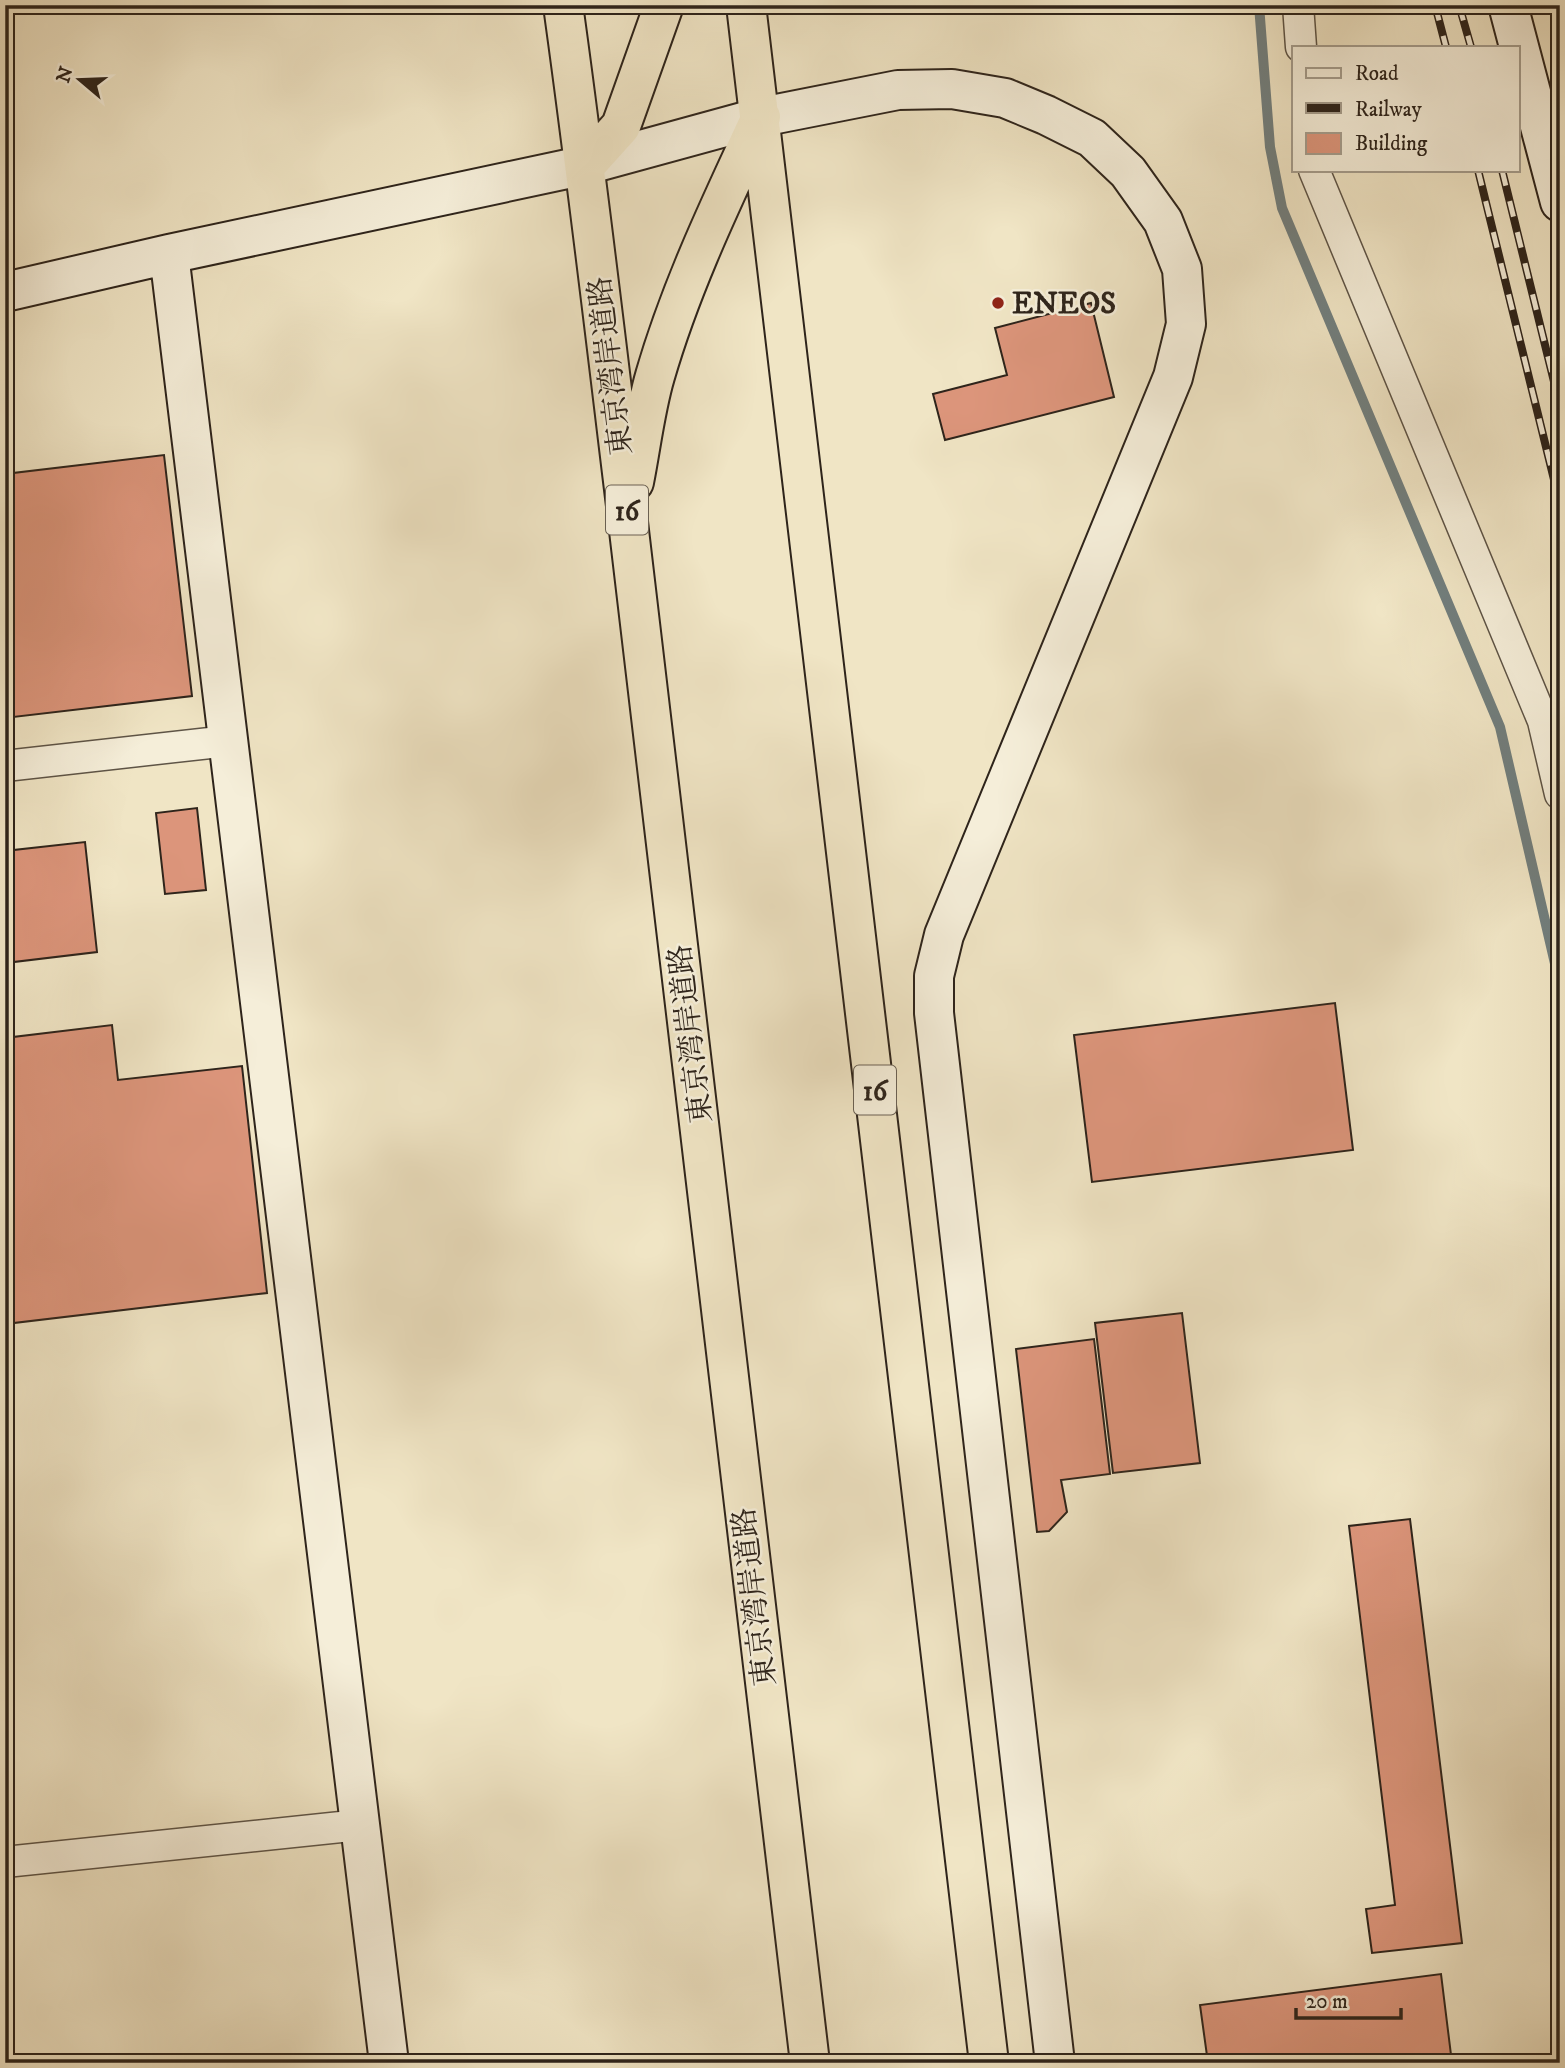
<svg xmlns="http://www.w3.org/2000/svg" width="1565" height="2068" viewBox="0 0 1565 2068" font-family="'IM FELL DW Pica','Noto Serif JP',serif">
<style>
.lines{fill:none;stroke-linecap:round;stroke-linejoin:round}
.stream{stroke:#727f7e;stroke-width:10}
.building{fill:#dc957b;stroke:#2e241b;stroke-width:2}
.street-casing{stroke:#5e5446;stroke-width:33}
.secondary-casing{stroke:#2e241b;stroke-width:42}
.highway-casing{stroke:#2e241b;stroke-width:42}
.street{stroke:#f5eed9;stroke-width:30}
.secondary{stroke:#f5eed9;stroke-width:38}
.highway{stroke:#f0e5c5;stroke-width:38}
.rail-casing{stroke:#2e241b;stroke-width:8}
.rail{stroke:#f5eed9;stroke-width:5;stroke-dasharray:16;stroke-linecap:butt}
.poi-dot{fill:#8f2418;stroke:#f5eed9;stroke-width:2.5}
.labels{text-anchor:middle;stroke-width:5;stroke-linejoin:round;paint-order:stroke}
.shield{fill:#f5eed9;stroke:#6a6154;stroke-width:2}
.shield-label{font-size:28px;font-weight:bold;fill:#2e241b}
.poi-label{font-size:30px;font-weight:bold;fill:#2e241b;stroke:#f5eed9;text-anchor:start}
.street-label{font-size:30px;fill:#2e241b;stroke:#f5eed9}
</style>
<rect width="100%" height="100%" fill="#f0e5c5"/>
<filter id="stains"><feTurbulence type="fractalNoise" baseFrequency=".00286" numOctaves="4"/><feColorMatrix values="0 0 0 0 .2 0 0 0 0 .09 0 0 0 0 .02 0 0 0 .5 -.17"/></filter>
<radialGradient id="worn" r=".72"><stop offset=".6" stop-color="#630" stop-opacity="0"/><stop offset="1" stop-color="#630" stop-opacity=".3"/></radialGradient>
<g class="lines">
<path class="stream" d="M1259,5l11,142 12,61 218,519 60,258"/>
</g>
<path class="building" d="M1091,303l23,94 -169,43 -12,-46 74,-19 -12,-47z
M164,455l28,241 -187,22v-244z
M197,808l9,82 -41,4 -9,-81z
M85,842l12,110 -92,11v-112z
M1335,1003l18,147 -261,32 -18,-147z
M112,1025l6,55 124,-14 25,227 -262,31v-286z
M1182,1313l18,150 -87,10 -18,-150z
M1094,1339l16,135 -49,6 6,32 -18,19 -12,1 -21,-183z
M1410,1519l52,424 -90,10 -6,-44 29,-4 -46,-379z
M1441,1974l11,89h-244l-8,-58z"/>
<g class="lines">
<g class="street-casing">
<path id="street" d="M1298,5l3,42
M1314,170l229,551 17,73
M5,766l223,-25
M5,1862l355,-37"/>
</g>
<g class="secondary-casing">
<path id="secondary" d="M1508,5l52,197
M169,254l220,1809
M5,292l164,-38 417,-89 175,-48 137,-27 54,-1 53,9 41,17 46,23 36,34 35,49 19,48 4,55 -13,53 -229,558 -10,41v37l121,1050"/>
</g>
<g class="highway-casing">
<path id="highway" d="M563,5c24,172 44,345 65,517 63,513 119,1027 182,1541
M746,5l243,2058
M586,165l35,-39 43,-121
M634,482c7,-35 11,-72 21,-106 26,-90 67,-175 106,-259"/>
</g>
<use href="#street" class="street"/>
<use href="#secondary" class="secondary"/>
<use href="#highway" class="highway"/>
<g class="rail-casing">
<path id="rail" d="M1435,5l11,42
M1459,5l12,42
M1478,170l82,334
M1502,170l58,236"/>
</g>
<use href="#rail" class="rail"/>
</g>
<circle class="poi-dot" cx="998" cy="303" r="7"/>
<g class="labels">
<g class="shield">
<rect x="606" y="485.5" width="42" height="49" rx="5"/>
<rect x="854" y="1065.5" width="42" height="49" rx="5"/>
</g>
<g class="shield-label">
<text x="627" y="520">16</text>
<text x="875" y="1100">16</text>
</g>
<g class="poi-label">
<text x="1012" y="313">ENEOS</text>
</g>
<g class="street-label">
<text transform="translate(610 366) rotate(-97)" y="10">東京湾岸道路</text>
<text transform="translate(690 1034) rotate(-97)" y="10">東京湾岸道路</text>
<text transform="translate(754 1597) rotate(-97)" y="10">東京湾岸道路</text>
</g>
</g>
<rect width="1565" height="2068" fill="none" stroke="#f0e5c5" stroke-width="28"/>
<rect x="7" y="7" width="1551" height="2054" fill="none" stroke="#2e241b" stroke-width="3.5"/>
<rect x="14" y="14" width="1537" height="2040" fill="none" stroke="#2e241b" stroke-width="2"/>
<rect x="1292" y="46" width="228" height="126" fill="#f5eed9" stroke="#a59d8d" stroke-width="2"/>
<rect x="1306" y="68" width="35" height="10" fill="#f5eed9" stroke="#a59d8d" stroke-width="2"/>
<text x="1355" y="80" font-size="21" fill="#2e241b">Road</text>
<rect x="1306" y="103" width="35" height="10" fill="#2e241b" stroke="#a59d8d" stroke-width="2"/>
<text x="1355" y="116" font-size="21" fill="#2e241b">Railway</text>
<rect x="1306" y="133" width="35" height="21" fill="#dc957b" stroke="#a59d8d" stroke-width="2"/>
<text x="1355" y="150" font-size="21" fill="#2e241b">Building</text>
<g transform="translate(80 80) rotate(289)" stroke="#f5eed9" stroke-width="5" paint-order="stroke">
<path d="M0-5L12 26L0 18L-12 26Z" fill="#2e241b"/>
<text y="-10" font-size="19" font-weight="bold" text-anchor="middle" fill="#2e241b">N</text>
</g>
<path d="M1296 2008v10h105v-10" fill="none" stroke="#2e241b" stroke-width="3.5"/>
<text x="1306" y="2008" font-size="21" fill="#2e241b" stroke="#f5eed9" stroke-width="5" paint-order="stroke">20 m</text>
<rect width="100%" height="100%" filter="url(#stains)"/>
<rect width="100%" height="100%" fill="url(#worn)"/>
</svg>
